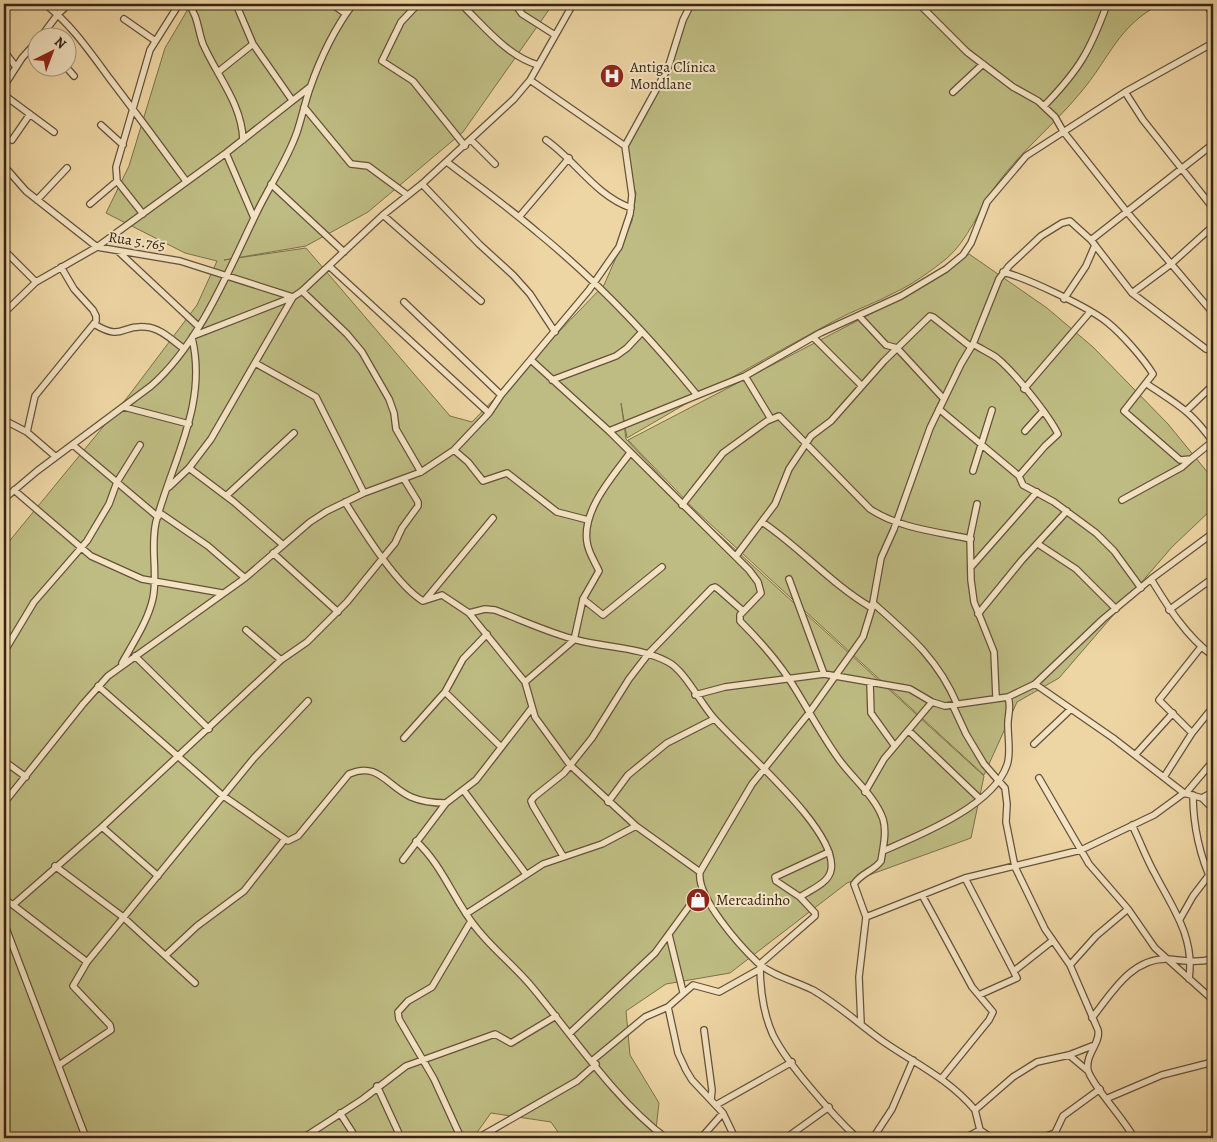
<svg xmlns="http://www.w3.org/2000/svg" width="1217" height="1142" viewBox="0 0 1217 1142" font-family="Alegreya,serif">
<style>
.green{fill:#bebc82;stroke:#7a704c}
.lines{fill:none;stroke-linecap:round;stroke-linejoin:round}
.minor-casing{stroke:#64513a;stroke-width:8}
.minor{stroke:#f4e4c4;stroke-width:5.5}
.labels{text-anchor:middle;stroke-width:4;stroke-linejoin:round;paint-order:stroke}
.poi-label{font-size:15px;fill:#362517;stroke:#f4e4c4;text-anchor:start}
.street-label{font-size:15px;fill:#362517;stroke:#f4e4c4}
</style>
<rect width="100%" height="100%" fill="#eed6a4"/>
<filter id="stains"><feTurbulence type="fractalNoise" baseFrequency=".004" numOctaves="4"/><feColorMatrix values="0 0 0 0 .2 0 0 0 0 .09 0 0 0 0 .02 0 0 0 .5 -.17"/></filter>
<radialGradient id="worn" r=".72"><stop offset=".6" stop-color="#630" stop-opacity="0"/><stop offset="1" stop-color="#630" stop-opacity=".3"/></radialGradient>
<path class="green" d="M191,4h362l-90,128 -95,80 -62,34 -82,14 82,-12 144,168 22,6 132,-137 28,-64 4,-28 -5,-11 -4,-37 43,-73 14,-50 6,-12 7,-6h464c-43,21 -51,54 -80,88 -26,32 -59,58 -84,92 -17,23 -29,57 -51,75 -15,12 -33,25 -50,33 -20,11 -42,18 -62,29 -70,38 -139,77 -207,117l-6,-35 5,36 68,73 290,264 -13,62 -124,45 -117,90 -64,11 -40,27 4,44 29,48 -4,35h-93l-11,-16 -60,-9 -18,25h-469v-583l3,-11 123,-150 67,-89 20,-44 -32,-8 -79,-40 23,-47 36,-118z
M969,254l78,54 46,39 75,77 45,55v29l-41,39 -113,131 -42,24 -33,73 -289,-265 -67,-70 275,-143z"/>
<g class="lines">
<g class="minor-casing">
<path id="minor" d="M45,4c26,20 45,48 65,75 26,34 51,68 76,102
M188,4c10,11 10,27 15,40 14,32 39,60 40,96
M236,4l17,40 39,56
M332,4l14,10
M418,4l-17,18 -19,39 31,20 52,65
M461,4c23,22 46,52 77,61
M515,4l7,10 33,21
M919,4l48,48 46,35 25,14 17,16 8,14 64,81 86,101
M1207,4l6,12
M124,19l30,21
M40,38l18,-24 11,-10
M4,51l12,16
M67,68l7,8
M218,72l35,-28
M530,80l95,66
M4,86l18,-28 16,-18
M953,92l30,-28
M1125,92l18,28 70,88
M4,95l50,37
M1044,106c35,-36 46,-55 63,-102
M304,107l47,57 17,2 38,28
M101,125l22,20
M12,140l18,-26
M471,140l24,24
M546,140c30,21 49,55 85,68
M226,153l28,65
M447,162c30,23 61,45 90,70 59,48 112,104 160,163
M4,166l22,25 71,56 129,-94 84,-66
M271,184l73,68
M422,184l57,60 34,31 17,19 25,38
M37,200l30,-32
M90,204l27,-23
M143,214l-26,-33 -1,-14 34,-117 29,-46
M383,215l98,86
M519,217l50,-59
M1091,240l122,-96
M4,250l32,32
M119,252l79,74
M329,266l160,147
M1003,272c24,6 85,35 104,50 15,12 36,36 46,52l-29,37 56,49 11,-1 22,-18
M302,291l45,43 15,18 27,47 5,14 2,16 25,43
M1132,293l39,-29 42,-38
M1064,299l22,-33 9,-21
M404,302l97,93
M4,313l32,-31 61,-35 83,14 113,36
M859,316l27,29 11,3 46,50
M94,324c30,18 26,0 52,3 14,1 26,13 37,21
M193,336l100,-39 9,-6 81,-76 39,-31 92,-85 16,-19 43,-76
M813,337l49,49
M973,344c8,5 17,9 24,14 17,14 51,56 61,76l-13,12 -26,30
M531,360l78,71 140,139 9,12 3,11 -21,22v6c18,18 35,37 49,58 17,26 31,54 49,79 14,20 37,38 45,61 4,13 0,29 -2,42 -7,10 -20,12 -27,23l12,33
M255,363l61,34 48,96
M745,376l26,43
M552,380l64,-24 11,-8 15,-16
M1147,384c31,21 43,26 66,58
M1024,389l66,-77
M124,407l65,17
M939,409l80,67 4,9 31,17 42,31 18,18 27,37
M1187,410l26,-25
M4,420l23,12 29,25
M609,431l136,-55 75,-43 81,-37 45,-27 17,-14 8,-12 16,-41 39,-46 99,-64 88,-49
M1025,431l18,-20
M27,432l8,-36 61,-75v-5l-3,-6 -19,-21 -13,-22
M73,445l85,72
M454,450l14,12 15,19 24,-8 50,39 31,8
M189,468l45,34 48,42
M973,471l19,-61
M169,487l20,-19 22,-29 82,-142
M14,490l77,66 51,23 80,14
M226,496l68,-63
M4,499l33,-28 114,-85c48,-42 76,-112 104,-170 13,-28 32,-55 42,-84 5,-15 8,-30 13,-44 10,-29 25,-60 43,-84
M1122,500l60,-33 9,-8
M345,502c17,27 52,84 78,99l19,-6 27,18 16,-4 10,1c27,10 54,23 82,30 30,8 63,7 91,22 16,8 32,40 45,55 25,30 126,113 118,153 -2,13 -21,20 -31,27l15,16v3l-55,48c0,23 3,49 13,71 15,30 59,79 84,103
M977,504l-7,33 1,43 3,22 20,50 2,45
M682,505l41,-52 44,-32 12,-5 91,93c28,19 68,23 101,30
M160,513l48,33 37,32
M762,522c39,26 70,63 110,86
M1038,544l38,25 40,40
M273,553l65,59
M736,556l39,-52 14,-35 22,-33 20,-15 53,-60 46,-45 3,1 38,30
M971,567l66,-75
M789,579l35,95
M1151,579c17,28 35,57 62,77
M583,599l20,16 59,-48
M425,600l68,-82
M873,603c36,32 65,56 84,101
M1169,610l44,-32
M469,613l56,69 10,35 35,48 66,61 64,46
M978,614l44,-54 45,-49
M246,630l35,30
M4,652l30,-50 53,-61 22,-37 8,-22 23,-37
M135,656l74,73
M122,663c11,-20 26,-42 31,-65 5,-25 -3,-51 3,-76 16,-61 52,-118 36,-184
M525,682l49,-42 9,-41 16,-28c-4,-9 -11,-19 -12,-29 -5,-32 26,-66 43,-89
M870,683l1,30 23,32
M1035,684l78,54 71,55 18,5 11,11
M98,686l124,109 66,46 10,-5 51,-62c29,-13 38,12 62,23 12,5 23,6 35,6
M445,692l56,55
M695,695l30,-8 99,-13 86,15 22,13 13,4 63,-9 27,-13 68,-65 48,-40 62,-46
M953,706l13,28 18,30 21,24 2,16 -1,18 9,45 30,62 25,36 28,65c3,13 -13,24 -10,40 3,14 37,50 46,68
M909,731l70,67
M1192,733l-33,-33 42,-53
M404,738l41,-46 18,-33 24,-25
M1034,744l37,-35
M1135,755l38,-42
M4,761l22,16
M1164,777l28,-44 21,-26
M1039,778l50,86 39,45 27,39 58,52
M464,791l62,83
M865,792l19,-33 48,-57
M1186,793l27,-32
M1193,795c0,30 7,63 20,89
M1202,798l11,-6
M608,802l20,-27 39,-32 47,-24
M4,803l79,-99 25,-28 137,-98 65,-56 17,-11 37,-18 57,-21 33,-22 35,-37 12,-18 88,-105 30,-43 11,-33 2,-19 -7,-49 43,-78 15,-48 8,-16
M1132,825c8,16 14,33 23,49 18,35 40,63 34,105
M102,827l56,49
M416,841c26,24 37,57 58,84 17,23 40,40 58,62 41,49 83,113 134,151
M883,851c37,-16 110,-45 124,-86 4,-11 1,-26 1,-38 -1,-11 4,-19 0,-30
M563,856l-30,-50 -2,-5 3,-4 30,-24 28,-35 37,-59 20,-26 63,-65 3,-1 3,2 25,22
M403,860l43,-57 30,-23 55,-71
M55,866l68,51 72,66
M965,878l52,100 -38,17
M922,895l50,92 21,25 -4,8 -47,58
M800,897l-24,-16 -1,-4 54,-25
M4,899l9,6 89,-78 179,-167 26,-18 40,-40 48,-59 7,-15 16,-22v-4l-14,-23
M13,905l74,57
M466,914l77,-50 59,-20 34,-18
M1180,919l13,-23 16,-21
M4,923l82,215
M669,935l14,57
M166,955l31,-29 47,-35 41,-52
M1070,965l26,-29 32,-27
M1014,971l38,-30
M668,1007l10,46 8,17 6,10 31,33 12,25
M1092,1018c19,-24 40,-61 76,-59 16,2 29,4 45,0
M861,1023l-2,-46 7,-60 99,-39 116,-28 73,-35 30,-22
M704,1030l8,60 -1,10
M570,1033l85,-80 46,-63
M1069,1055l19,16
M593,1060l52,-43 23,-10 25,-22 26,7 41,-23
M59,1065l52,-35 -1,-5 -37,-39 14,-24 167,-204 54,-57
M377,1086l24,52
M1108,1098l54,-23 51,-13
M716,1105l76,-43
M975,1110c-26,-31 -59,-46 -91,-68 -24,-17 -45,-37 -71,-52 -18,-9 -40,-14 -55,-27 -18,-17 -62,-66 -58,-91l52,-88 57,-71 54,-76 9,-29 9,-50 13,-29 36,-101 31,-64 12,-20 26,-65 10,-13 32,-30 21,-13 8,-2 21,19 41,53 74,56
M340,1113l16,25
M980,1130l12,8
M303,1138l60,-39 43,-33 89,-32 16,9 45,-27
M461,1138l-27,-59 -35,-60 -1,-7 10,-11 24,-14 39,-66
M478,1138l99,-57 19,-17
M701,1138l22,-25
M786,1138l43,-31
M873,1138l19,-29 21,-49
M965,1138l15,-8 -5,-20 38,-33 24,-15 32,-7 23,-9
M1040,1138l15,-5 8,-17 37,-27
M1210,1138h3"/>
</g>
<use href="#minor" class="minor"/>
</g>
<defs>
<g id="hospital-disc" transform="scale(1.25)"><circle r="9.5" fill="#8f2418" stroke="#f4e4c4"/><path d="M-5-5h3v3.5h4V-5h3V5h-3V1.5h-4V5h-3Z" fill="#fff"/></g>
<g id="shop-disc" transform="scale(1.25)"><circle r="9.5" fill="#8f2418" stroke="#f4e4c4"/><path d="M-5-2.5h2.3a2.7 3.5 0 0 1 5.4 0H5L5.5 6h-11ZM-1.5-2.5h3a1.5 2.3 0 0 0-3 0Z" fill="#fff"/></g>
</defs>
<g fill-rule="evenodd">
<use href="#hospital-disc" x="612" y="76"/>
<use href="#shop-disc" x="698" y="900"/>
</g>
<g class="labels">
<g class="poi-label">
<text x="630" y="72">Antiga Clínica<tspan x="630" dy="17">Mondlane</tspan></text>
<text x="716" y="905">Mercadinho</text>
</g>
<g class="street-label">
<text transform="translate(137 241) rotate(9)" y="5">Rua 5.765</text>
</g>
</g>
<rect width="1217" height="1142" fill="none" stroke="#eed6a4" stroke-width="20"/>
<rect x="5" y="5" width="1207" height="1132" fill="none" stroke="#362517" stroke-width="2.5"/>
<rect x="10" y="10" width="1197" height="1122" fill="none" stroke="#362517"/>
<g transform="translate(52 52) rotate(42)"><circle r="24" fill="#f4e4c4" stroke="#a8987f"/>
<path d="M0-4L9 19L0 12L-9 19Z" fill="#8f2418"/>
<text y="-8" font-size="14" font-weight="bold" text-anchor="middle" fill="#362517">N</text>
</g>
<rect width="100%" height="100%" filter="url(#stains)"/>
<rect width="100%" height="100%" fill="url(#worn)"/>
</svg>
